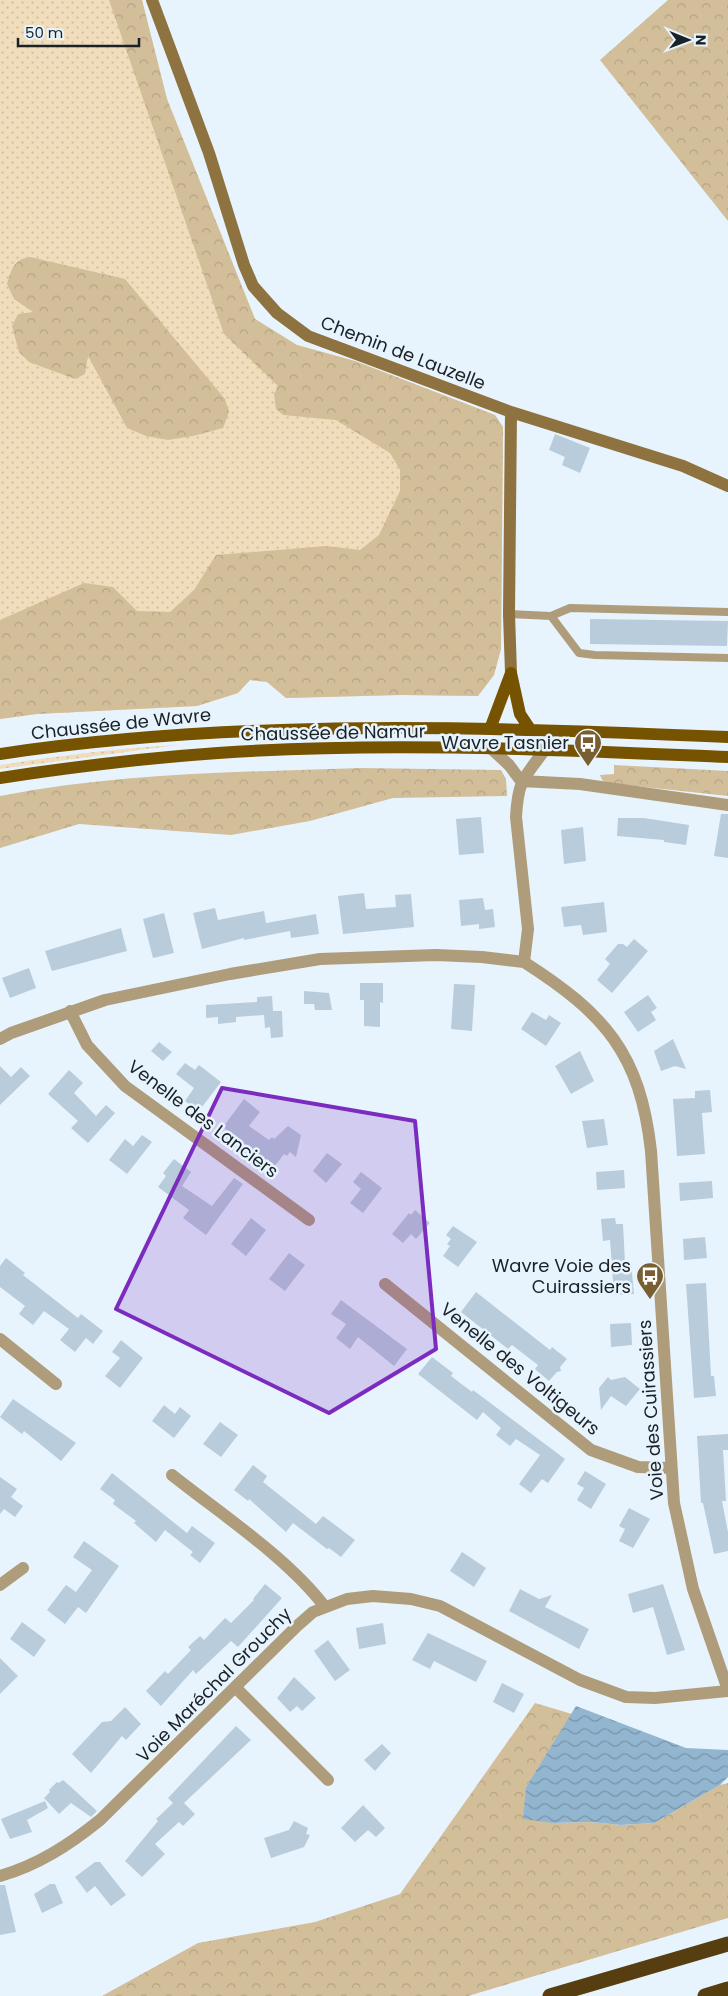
<svg xmlns="http://www.w3.org/2000/svg" width="728" height="1996" viewBox="0 0 728 1996" font-family="Poppins,sans-serif">
<style>
.grass{fill:url(#grass-dots)}
.forest{fill:url(#forest-crowns)}
.water{fill:url(#water-waves)}
.building{fill:#b9ccdb}
.lines{fill:none;stroke-linecap:round;stroke-linejoin:round}
.lane{stroke:#af9c7b;stroke-width:8}
.street{stroke:#af9c7b;stroke-width:12}
.secondary{stroke:#8e723f;stroke-width:12}
.primary{stroke:#765301;stroke-width:12}
.highway{stroke:#563e11;stroke-width:15}
.marked{fill:#7b2cbf;fill-opacity:0.2;stroke:#7b2cbf;stroke-width:4;stroke-linejoin:round}
.labels{text-anchor:middle;stroke-width:5;stroke-linejoin:round;paint-order:stroke}
.street-label{font-size:18px;fill:#1a2127;stroke:#e8f4fd}
.poi-label{font-size:18px;fill:#1a2127;stroke:#e8f4fd;text-anchor:end}
</style>
<defs>
<pattern id="grass-dots" width="8" height="8" patternUnits="userSpaceOnUse" patternTransform="scale(1.25)"><rect width="8" height="8" fill="#f1ddbc"/><path d="M2 2h.1M6 6h.1" fill="none" stroke="#cebda2" stroke-width="1.8" stroke-linecap="round"/></pattern>
<pattern id="forest-crowns" width="20" height="18" patternUnits="userSpaceOnUse" patternTransform="scale(1.25)"><rect width="20" height="18" fill="#d3be9a"/><path d="M2 6a3 3 0 1 1 6 0M12 15a3 3 0 1 1 6 0" fill="none" stroke="#b5a385"/></pattern>
<pattern id="water-waves" width="16" height="10" patternUnits="userSpaceOnUse" patternTransform="scale(1.25)"><rect width="16" height="10" fill="#93b6d0"/><path d="M0 5q4-4 8 0t8 0" fill="none" stroke="#7794a9"/></pattern>
</defs>
<rect width="100%" height="100%" fill="#e8f4fd"/>
<path class="grass" d="M0,0h142l25,99 88,220 42,26 58,16 140,54 8,12 -2,222 -7,26 -16,21 -77,-1 -115,3 -19,-16 -17,-2 -12,13 -41,13 -160,8 -37,5z
M178,745l-178,24v-4c59,-9 118,-17 178,-20z"/>
<path class="forest" d="M109,0h33l25,99 88,220 42,26 58,16 140,54 8,12 -2,222 -7,26 -16,21 -77,-1 -115,3 -19,-16 -17,-2 -12,13 -41,13 -160,8 -37,5v-99l84,-37 29,4 24,24 33,1 24,-22 22,-35 110,-9 34,4 19,-15 21,-44v-21l-10,-17 -54,-33 -53,-5 -7,-6 -2,-15 4,-8 -54,-52z
M668,0h60v221l-128,-161z
M30,257l95,22 100,120 4,13 -6,16 -30,8 -25,4 -22,-4 -19,-8 -39,-72 -3,18 -10,5 -46,-17 -10,-10 -7,-26 6,-12 15,-2 -19,-13 -7,-15c4,-14 7,-25 23,-27z
M614,765l114,6v25l-121,-13 -5,-3 -2,-5 14,-1z
M361,768l140,2 5,9 1,17 -114,2 -83,23 -79,14 -152,-11 -79,24v-52c119,-23 240,-24 361,-28z
M535,1703l37,11 -46,73 27,36 37,-1 31,3 33,-2 66,-38 8,-2v135l-260,78h-366l96,-53 117,-21 85,-28z"/>
<path class="water" d="M576,1706l110,42 42,2v27l-8,8 -66,38 -33,2 -31,-3 -37,1 -30,-4 3,-32z"/>
<path class="building" d="M555,434l35,14 -10,25 -18,-8 3,-8 -16,-7z
M590,619l138,2 -1,25 -137,-2z
M721,814h7v44l-14,-2z
M481,817l3,36 -25,2 -3,-36z
M618,818h26l45,7 -3,20 -22,-3v-2l-47,-4z
M583,827l3,34 -22,3 -3,-34z
M364,893l2,16 30,-2 -1,-12 16,-1 3,33 -71,7 -5,-38z
M483,898l2,12 8,-1 2,18 -16,2v-5l-18,2 -2,-26z
M604,902l3,30 -24,3 -2,-10 -17,2 -3,-20z
M215,908l3,12 46,-9 2,12 50,-9 3,20 -28,4 -1,-7 -46,9v-2l-42,11 -9,-36z
M164,913l10,40 -21,5 -10,-39z
M121,928l6,23 -75,20 -7,-20z
M634,939l14,12 -36,42 -15,-13 13,-16 -5,-5 13,-15h5l4,3z
M29,968l7,20 -26,10 -8,-20z
M360,983h23v20l-3,-1v25l-16,-1v-26h-4z
M454,984l21,1 -3,46 -21,-2z
M304,991l25,2 3,17h-17l-1,-6h-10z
M648,995l9,13 -6,4 5,8 -18,12 -14,-20z
M272,996l1,15h9l1,26 -12,1 -1,-11 -5,1 -1,-13 -28,2v5l-18,2v-7l-12,1v-13l51,-3v-5z
M532,1012l14,8 3,-5 12,8 -15,23 -25,-17z
M673,1039l13,30 -11,-3 -14,5 -7,-20z
M159,1042l13,10 -9,9 -12,-10z
M580,1051l14,30 -23,13 -16,-28z
M185,1063l10,7 4,-5 22,17 -22,29 -14,-10 9,-13 -18,-14z
M0,1066l11,11 10,-10 9,9 -30,29z
M69,1070l14,13 -9,10 22,23 10,-11 9,8 -27,30 -17,-15 7,-7 -30,-27z
M710,1090l2,22 -10,1 3,41 -28,2 -4,-57 22,-1v-7z
M244,1099l16,13 -11,14 20,14 3,-3 2,2 14,-13 13,9 -5,22 -6,-5 -3,4 -3,-2 -10,13 -51,-40z
M604,1119l4,26 -21,3 -5,-27z
M142,1135l10,7 -25,32 -18,-14 16,-21 8,7z
M327,1153l15,11 -16,19 -13,-12z
M174,1159l17,13 -9,14 30,20 22,-28 9,6 -37,51 -23,-17 6,-8 -31,-23 8,-11 -3,-3z
M624,1170l1,18 -28,2 -1,-18z
M361,1172l21,16 -19,25 -13,-10 11,-14 -8,-7z
M712,1181l1,17 -33,3 -1,-18z
M415,1210l15,13 -14,16 -5,-5 -8,9 -11,-9 17,-21 2,2z
M251,1218l15,12 -20,26 -15,-12z
M615,1218l1,6h7l2,39 6,-1 3,32 -20,1 -4,-55 -7,1 -2,-22z
M453,1226l24,16 -19,25 -15,-11 7,-10 -3,-2 4,-5 -5,-4z
M705,1237l2,21 -23,2 -1,-21z
M289,1253l16,12 -20,26 -16,-12z
M6,1258l19,15 -2,2 55,43 3,-4 22,17 -10,13 -7,-6 -11,14 -15,-12 9,-11 -25,-18 -11,14 -14,-11 6,-8 -25,-19v-21z
M706,1283l5,93h3l2,20 -22,2 -8,-114z
M476,1292l74,58 2,-3 15,12 -7,8 1,4 -4,1 -8,9 -14,-12 3,-4 -26,-20 -4,4 -47,-37z
M341,1300l66,49 -13,17 -36,-29 -8,12 -14,-11 10,-14 -15,-10z
M631,1323l1,22 -21,2 -1,-23z
M121,1340l22,18 -23,30 -15,-12 15,-18 -8,-6z
M432,1357l21,16 -2,3 21,16 1,-2 92,69 -17,24 -6,-4 -11,14 -12,-9 21,-29 -24,-16 -6,7 -14,-11 5,-7 -18,-16 -6,8 -59,-46z
M608,1377l3,3 14,-3 15,12 -14,17 -15,-10 -10,14 -2,-22z
M13,1399l63,44 -15,18 -37,-30 -2,3 -22,-17z
M164,1405l11,9 5,-7 11,9 -17,22 -22,-17z
M220,1422l18,13 -17,22 -18,-13z
M728,1434v16h-5l3,51h-4l6,31v19l-14,3 -11,-51h-2l-4,-67z
M253,1465l14,11 -4,6 53,42 7,-8 32,24 -14,17 -12,-9 -2,1 -34,-26 -7,9 -37,-33 -1,2 -14,-11z
M585,1471l21,13 -15,25 -14,-9 7,-12 -7,-4z
M112,1473l75,60 5,-7 23,17 -15,20 -10,-8 3,-3 -28,-22 -9,12 -22,-19 2,-2 -23,-17 2,-4 -15,-11z
M0,1477l17,12 -6,8 12,9 -8,11 -11,-8 -4,5z
M629,1508l21,11 -17,29 -14,-7 6,-12 -6,-3z
M84,1541l35,25 -33,47 -8,-6 -13,17 -18,-14 19,-25 10,7 16,-22 -19,-13z
M462,1552l24,16 -12,19 -24,-16z
M265,1584l17,14 -44,49 -7,-6 -35,33 -3,-4 -32,36 -15,-15 19,-20 3,3 23,-24 -3,-3 12,-11 4,4 21,-22 6,5 23,-23 -1,-1z
M663,1584l22,66 -18,5 -14,-48 -20,6 -5,-19z
M520,1589l19,10 13,-4 -7,12 44,22 -10,20 -70,-38z
M22,1622l24,18 -12,17 -24,-18z
M383,1623l3,21 -27,5 -3,-21z
M428,1633l59,28 -11,21 -42,-21 -4,8 -18,-9z
M328,1640l22,30 -15,11 -21,-30z
M0,1658l18,18 -18,18z
M294,1677l22,21 -14,13 -5,-5 -7,6 -13,-14z
M502,1683l22,11 -10,19 -21,-11z
M125,1707l16,17 -15,16 -4,-4 -31,37 -19,-19 30,-32 9,-1z
M236,1726l15,14 -67,63 11,11 -12,12 -4,-4 -24,22 10,10 -23,23 -17,-16 33,-40 -2,-2 17,-16 -5,-5z
M382,1744l9,9 -16,18 -11,-11z
M63,1780l8,7 26,24 -6,6 -20,-14 -12,11 -15,-16 6,-6 -1,-2 8,-8 2,1z
M45,1801l3,7 -21,12 5,12 -22,7 -9,-20z
M363,1805l22,23 -9,9 -8,-7 -13,12 -14,-14z
M294,1821l14,7 -2,6 4,1 -6,12 -33,11 -7,-20 25,-8z
M95,1862h5l26,33 -15,11 -16,-20 -8,7 -12,-16z
M50,1884h5l8,19 -21,10 -8,-19z
M0,1885h5l11,47 -16,3z"/>
<g class="lines">
<path class="lane" d="M728,612l-158,-4 -19,8 28,37 16,2 133,3
M509,614l42,2"/>
<path class="street" d="M493,750l16,15 12,16
M544,751c-21,28 -26,30 -28,66l12,112 -4,33c81,52 116,91 127,189l23,352 19,86 35,101
M521,781l59,3 148,21
M70,1011l17,34 38,41 184,134
M0,1039l11,-6 94,-33 125,-26 90,-15 116,-4 46,2 42,5
M385,1284l206,166 47,17 33,1
M0,1339l56,45
M172,1475c49,39 116,83 153,132
M0,1585l23,-17
M235,1687l93,93
M0,1876c38,-11 69,-31 100,-56l197,-194 16,-14 34,-13 26,-3 38,3 29,7 140,74 46,17 29,1 73,-7"/>
<path class="secondary" d="M152,0l57,153 35,112 9,21 24,27 31,23 203,76 172,54 45,20
M511,673l-2,-59 2,-202"/>
<path class="primary" d="M511,673l9,41 10,15
M490,729l21,-56
M0,754c241,-36 485,-27 728,-17
M0,778c72,-11 145,-20 218,-25 169,-12 341,-3 510,4"/>
<path class="highway" d="M550,1996l178,-52
M705,1996l23,-7"/>
</g>
<path class="marked" d="M222,1088l193,33 21,228 -107,64 -213,-104z"/>
<defs>
<g id="bus-pin" transform="scale(1.4375)"><path d="M0 17L-7.5 6A9.5 9.5 0 1 1 7.5 6Z" fill="#785e30" stroke="#e8f4fd"/><path d="M-5-6H5V4H4V6H2V4H-2V6H-4V4H-5ZM-3.5-4V0h7V-4ZM-3.5 1.2v1.5H-2V1.2ZM2 1.2v1.5H3.5V1.2Z" fill="#fff"/></g>
</defs>
<g fill-rule="evenodd">
<use href="#bus-pin" x="588" y="743"/>
<use href="#bus-pin" x="650" y="1276"/>
</g>
<g class="labels">
<g class="street-label">
<text transform="translate(403 353) rotate(21)" y="6">Chemin de Lauzelle</text>
<text transform="translate(121 724) rotate(-6)" y="6">Chaussée de Wavre</text>
<text transform="translate(333 733) rotate(-1)" y="6">Chaussée de Namur</text>
<text transform="translate(203 1119) rotate(37)" y="6">Venelle des Lanciers</text>
<text transform="translate(520 1369) rotate(39)" y="6">Venelle des Voltigeurs</text>
<text transform="translate(651 1410) rotate(-94)" y="6">Voie des Cuirassiers</text>
<text transform="translate(214 1685) rotate(-45)" y="6">Voie Maréchal Grouchy</text>
</g>
<g class="poi-label">
<text x="569" y="749">Wavre Tasnier</text>
<text x="631" y="1272">Wavre Voie des<tspan x="631" dy="21">Cuirassiers</tspan></text>
</g>
</g>
<g transform="translate(688 40) rotate(91)" stroke="#e8f4fd" stroke-width="4" paint-order="stroke">
<path d="M0-4L9 19L0 12L-9 19Z" fill="#1a2127"/>
<text y="-8" font-size="14" font-weight="bold" text-anchor="middle" fill="#1a2127">N</text>
</g>
<path d="M18 38v8h121v-8" fill="none" stroke="#1a2127" stroke-width="2.5"/>
<text x="25" y="38" font-size="15" fill="#1a2127" stroke="#e8f4fd" stroke-width="4" paint-order="stroke">50 m</text>
</svg>
